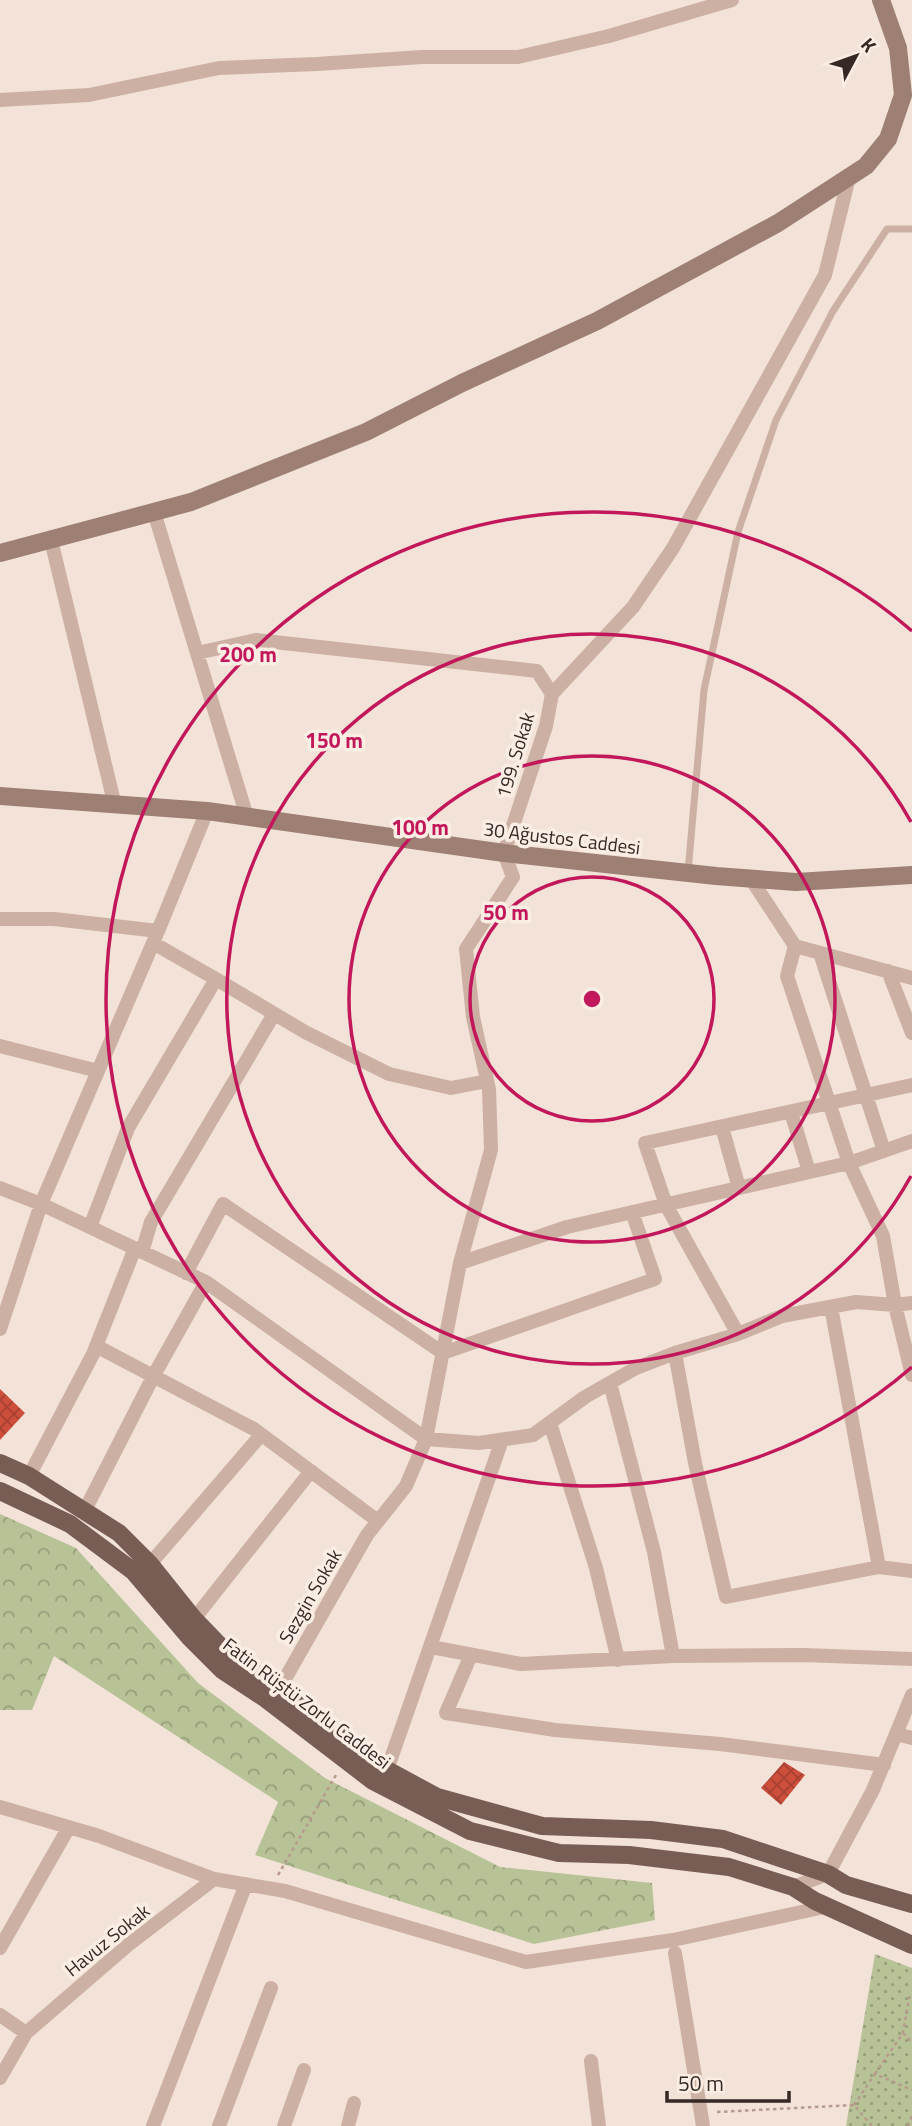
<svg xmlns="http://www.w3.org/2000/svg" width="912" height="2126" viewBox="0 0 912 2126" font-family="'Titillium Web',sans-serif">
<style>
.grass{fill:url(#grass-dots)}
.forest{fill:url(#forest-crowns)}
.building{fill:url(#building-cross-hatch)}
.lines{fill:none;stroke-linecap:round;stroke-linejoin:round}
.path{stroke:#b69a8d;stroke-width:2.5;stroke-dasharray:3.5 3.5;stroke-linecap:butt}
.lane{stroke:#cbb0a3;stroke-width:7}
.street{stroke:#cbb0a3;stroke-width:14}
.secondary{stroke:#9e7f74;stroke-width:18}
.primary{stroke:#785d55;stroke-width:18}
.ring{fill:none;stroke:#c2185b;stroke-width:3.5}
.labels{text-anchor:middle;stroke-width:7;stroke-linejoin:round;paint-order:stroke}
.street-label{font-size:19px;fill:#352825;stroke:#faede3}
.centre{fill:#c2185b;stroke:#faede3;stroke-width:3.5}
.ring-label{font-size:21px;text-anchor:middle;font-weight:bold;fill:#c2185b;stroke:#faede3;stroke-width:7;stroke-linejoin:round;paint-order:stroke}
</style>
<defs>
<pattern id="grass-dots" width="8" height="8" patternUnits="userSpaceOnUse" patternTransform="scale(1.75)"><rect width="8" height="8" fill="#b8c297"/><path d="M2 2h.1M6 6h.1" fill="none" stroke="#969e7b" stroke-width="1.8" stroke-linecap="round"/></pattern>
<pattern id="forest-crowns" width="20" height="18" patternUnits="userSpaceOnUse" patternTransform="scale(1.75)"><rect width="20" height="18" fill="#b8c297"/><path d="M2 6a3 3 0 1 1 6 0M12 15a3 3 0 1 1 6 0" fill="none" stroke="#969e7b"/></pattern>
<pattern id="building-cross-hatch" width="8" height="8" patternUnits="userSpaceOnUse" patternTransform="scale(1.75)"><rect width="8" height="8" fill="#cd4e3a"/><path d="M0 0l8 8M0 8l8-8" fill="none" stroke="#a74131"/></pattern>
</defs>
<rect width="100%" height="100%" fill="#f2e2d7"/>
<path class="grass" d="M875,1954l37,14v158h-66z"/>
<path class="forest" d="M0,1514l76,34 122,135 127,95 175,89 152,16 3,37 -121,24 -279,-89 23,-53 -224,-146 -22,54h-32z"/>
<path class="building" d="M0,1389l25,24 -25,27z
M784,1762l21,13 -24,30 -20,-17z"/>
<g class="lines">
<path class="path" d="M278,1875l58,-100
M903,2033l9,10
M875,2074l28,-41 6,-35 3,-4
M854,2105l21,-31 37,16
M717,2112l137,-7 18,21
M908,2126l4,-11"/>
<path class="lane" d="M688,872l16,-182 34,-158 38,-112 57,-109 54,-82h25"/>
<path class="street" d="M0,100l89,-5 130,-27 98,-4 105,-7h96l91,-21 123,-36
M154,512l93,305
M51,540l64,266
M197,653l59,-13 281,31 15,23 -6,32 -42,127 9,24 -47,72 7,68 16,72 2,61 -31,113 -34,176 53,4 54,-8 52,-38 51,-29 39,-15 63,-19 -72,-129 -21,-62 267,-58
M552,694l81,-87 40,-59 152,-273 24,-98
M751,879l44,67 117,32
M0,919h54l104,12 49,-120
M795,946l-8,30 62,187 34,73 12,69 17,-2
M820,953l64,198
M888,971l24,62
M216,979l89,53 84,42 62,14 36,-7
M0,1046l98,25 -57,133 -41,-16
M98,1071l58,-135
M791,1112l18,60
M722,1127l17,61
M90,1227l38,-99 88,-149 -63,-36
M142,1252l9,-30 123,-208
M460,1263l107,-36 282,-64 63,-22
M186,1273l37,-69 220,149 212,-74 -23,-67
M831,1307l48,260
M0,1329l41,-125 165,78 220,157 -20,47 -39,49 -89,156
M738,1334l44,-18 74,-14 39,3 17,70
M96,1346l158,83 124,92
M675,1353l20,110 31,134 153,-30 33,4
M610,1383l44,169 19,104
M550,1423l46,145 22,92
M29,1476l64,-122 42,-106
M85,1510l69,-135 52,-93
M150,1564l111,-129
M194,1619l117,-148
M431,1647l90,17 152,-8 130,-1 109,4
M471,1655l-25,58 109,17 165,14 164,21
M896,1734l16,4
M387,1770l115,-330
M0,1807l99,29 115,43 71,12 241,71 147,-22 156,-34
M793,1887l35,-13 45,-84 39,-95
M0,1948l69,-121
M675,1953l28,173
M0,2015l26,18
M591,2061l8,65
M0,2078l26,-45 102,-88 86,-66
M153,2126l93,-242
M219,2126l52,-138
M284,2126l20,-56
M348,2126l6,-23"/>
<path class="secondary" d="M0,553l191,-51 175,-70 96,-49 135,-62 181,-98 88,-57 22,-27 15,-44 -5,-47 -17,-48
M0,796l207,15 297,42 212,23 80,6 116,-7"/>
<path class="primary" d="M0,1463l29,13 90,57 31,31 44,55 29,30 164,121 50,27 105,29 109,4 72,9 105,35 18,11 66,19
M0,1491l70,33 63,47 57,67 32,32 44,29 107,82 97,50 89,22 70,2 100,12 64,20 22,14 97,44"/>
</g>
<g class="ring">
<circle cx="592" cy="999" r="122"/>
<circle cx="592" cy="999" r="243"/>
<path d="M911 1176A365 365 0 1 1 911 822"/>
<path d="M912 1367A487 487 0 1 1 912 631"/>
</g>
<g class="labels">
<g class="street-label">
<text transform="translate(515 755) rotate(-73)" y="7">199. Sokak</text>
<text transform="translate(562 838) rotate(7)" y="7">30 Ağustos Caddesi</text>
<text transform="translate(310 1596) rotate(-60)" y="7">Sezgin Sokak</text>
<text transform="translate(307 1703) rotate(37)" y="7">Fatin Rüştü Zorlu Caddesi</text>
<text transform="translate(107 1940) rotate(-39)" y="7">Havuz Sokak</text>
</g>
</g>
<circle cx="592" cy="999" r="10" class="centre"/>
<g class="ring-label">
<text x="248" y="662">200 m</text>
<text x="334" y="748">150 m</text>
<text x="420" y="835">100 m</text>
<text x="506" y="920">50 m</text>
</g>
<g transform="translate(856 56) rotate(49)" stroke="#faede3" stroke-width="5" paint-order="stroke">
<path d="M0-5L12 26L0 18L-12 26Z" fill="#352825"/>
<text y="-10" font-size="19" font-weight="bold" text-anchor="middle" fill="#352825">K</text>
</g>
<path d="M667 2091v10h122v-10" fill="none" stroke="#352825" stroke-width="3.5"/>
<text x="678" y="2091" font-size="21" fill="#352825" stroke="#faede3" stroke-width="5" paint-order="stroke">50 m</text>
</svg>
